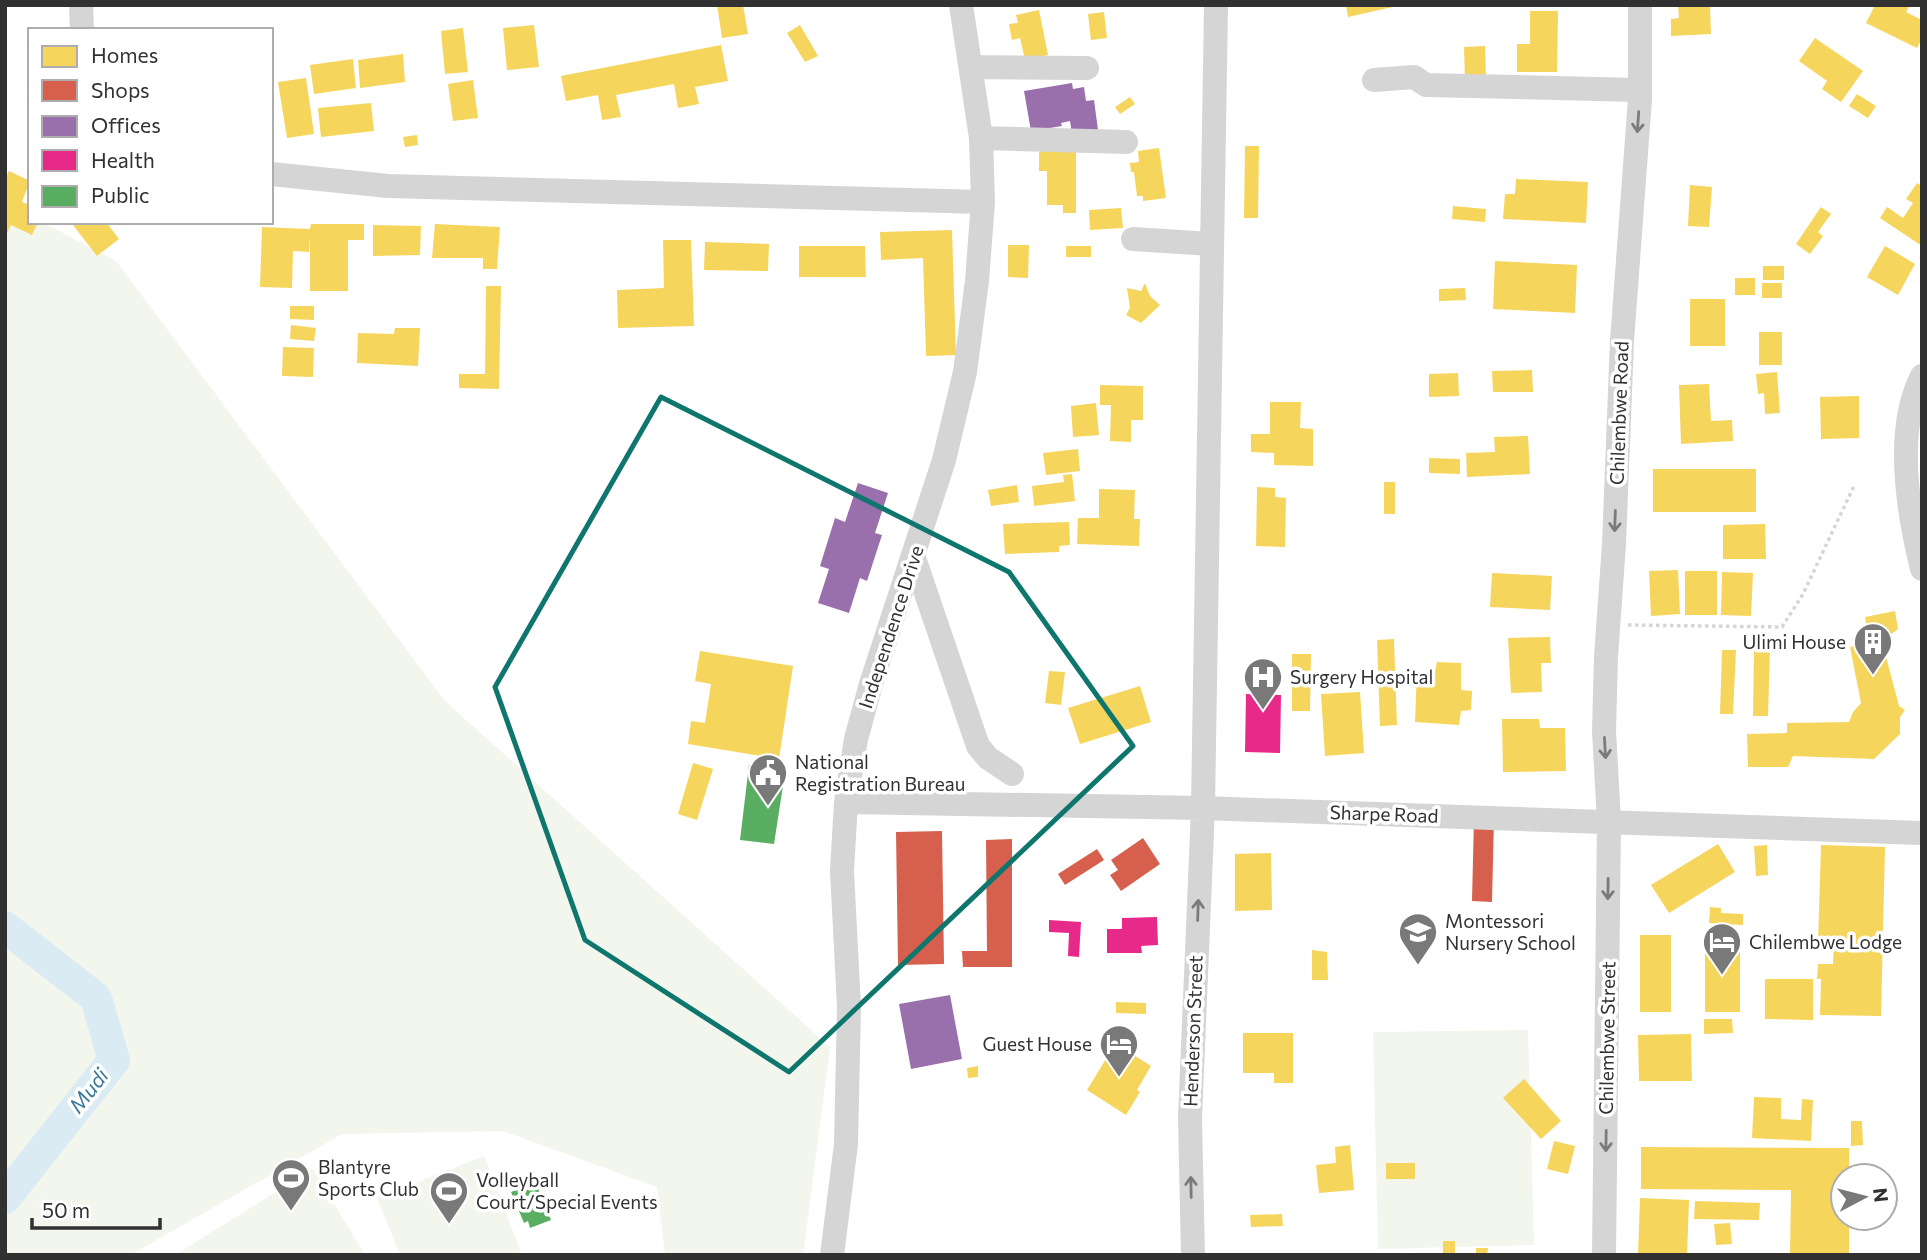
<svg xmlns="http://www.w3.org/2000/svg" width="1927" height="1260" viewBox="0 0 1927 1260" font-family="Commissioner,sans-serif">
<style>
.green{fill:#f2f6ed}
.homes{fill:#f6d55c}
.shops{fill:#d6604d}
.offices{fill:#9970ab}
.health{fill:#e7298a}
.public{fill:#5aae61}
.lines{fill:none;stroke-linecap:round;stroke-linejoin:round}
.river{stroke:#daebf4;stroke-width:32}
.path{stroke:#d5d5d5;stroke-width:3.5;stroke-dasharray:3.5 3.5;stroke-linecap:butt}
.minor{stroke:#d5d5d5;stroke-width:24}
.oneway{stroke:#7b7b7b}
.marked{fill:none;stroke:#0f766e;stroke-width:5;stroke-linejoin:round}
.labels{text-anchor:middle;stroke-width:7;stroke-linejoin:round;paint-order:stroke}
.street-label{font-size:19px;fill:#313131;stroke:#fff}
.poi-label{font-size:19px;fill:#313131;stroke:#fff;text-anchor:start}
.water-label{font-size:21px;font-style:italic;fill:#38799b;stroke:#fff}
</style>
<rect width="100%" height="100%" fill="#fff"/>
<path class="green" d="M5,202l25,20h12l74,39 329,440 385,346 -27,208h-138l-8,-68 -154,-56 -161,3 -212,121h-125z
M1528,1030l6,215 -156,4 -5,-217z
M484,1156l37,96 -7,3h-114l-23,-57z
M313,1169l52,86h-190z"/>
<path class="homes" d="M717,5h26l5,29 -26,4z
M1346,5h51v1l-49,11z
M1678,5h32l1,29 -40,2v-17l8,-1z
M1875,5h35l-4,7 16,8v18l-5,10 -51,-25z
M1039,10l9,45 -23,5 -5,-22 -8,2 -3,-16 9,-1 -2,-8z
M1530,11h28l-1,61h-40v-28h13z
M1104,12l3,26 -16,2 -3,-26z
M534,25l5,42 -32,3 -4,-42z
M800,25l18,31 -13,6 -18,-29z
M463,28l5,44 -23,2 -4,-43z
M1815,38l48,33 -22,31 -19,-13 5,-8 -28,-20z
M721,45l7,36 -33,6 4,17 -21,4 -4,-24 -58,11 5,22 -19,3 -4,-25 -32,6 -5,-25z
M1485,46l1,34h-21l-1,-33z
M403,54l2,28 -45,6 -2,-28z
M353,59l3,29 -42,6 -4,-29z
M306,78l8,56 -27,4 -9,-56z
M473,80l5,38 -25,3 -5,-37z
M1857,94l19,12 -8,12 -19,-12z
M1130,97l5,7 -15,10 -5,-7z
M371,103l3,28 -53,6 -3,-29z
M417,135l1,10 -13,2 -2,-10z
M1076,142v71h-13v-8h-16v-34h-8v-19z
M1245,146h14l-1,72h-14z
M1159,148l7,50 -23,3v-5h-6l-3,-24h-3l-1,-9 9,-1 -1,-11z
M9,171l21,10 -8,21 8,3v17h8l-6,13 -21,-10 -4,8 -2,-1v-52z
M1516,179l72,3 -2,41 -83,-4 2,-25h10z
M1917,183l5,3v60l-42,-28 7,-11 16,11 10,-15 -7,-4z
M1690,185l22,2 -3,40 -21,-1z
M1453,206l33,3 -1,13 -33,-3z
M1821,207l10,7 -13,18 5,4 -13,18 -14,-10z
M1121,208l2,20 -33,2 -1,-20z
M76,222h30l13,17 -22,17 -24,-31z
M311,224h53v16h-16v51h-38v-56l-1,17 -16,-1 -1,37 -32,-1 2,-60 48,2z
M435,224l65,3 -3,42h-14v-11h-51z
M373,225l48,1 -1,29 -47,1z
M952,230l4,125 -30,1 -3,-98 -42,2 -1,-28z
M663,240h28l3,86 -76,2 -1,-38 47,-2z
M705,242l64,2 -1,27 -64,-1z
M1008,245h21l-1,33 -20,-1z
M799,246h66l1,31h-67z
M1066,246h25v11h-25z
M1885,246l30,18 -17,31 -31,-18z
M1495,261l82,4 -2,48 -82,-4z
M1763,266h21v14h-21z
M1735,278h20v17h-20z
M1145,283l5,13 10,9 -19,18 -15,-8 4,-7 -3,-20 14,3z
M1762,283h20v15h-20z
M486,286h15l-2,103 -40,-1v-14h26z
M1465,288l1,12 -27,1v-12z
M1690,299h35v47h-35z
M290,306h24v14l-24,-1z
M291,325l25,3 -2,13 -24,-2z
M395,328h25l-2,38 -61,-3 1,-30 36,1z
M1759,332h23v33h-23z
M283,347l31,1 -1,29 -31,-1z
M1532,370l1,22h-40l-1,-21z
M1777,372l3,41 -15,1 -1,-21 -6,1 -2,-20z
M1458,373l1,23 -30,1v-23z
M1709,384l2,37 21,-1 1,21 -52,3 -2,-59z
M1100,385l43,1v34h-12v22l-21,-1 1,-36h-11z
M1859,396v42l-38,1 -1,-42z
M1270,402h31l-1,26 13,1v37l-39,-1v-12l-23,-1v-18h19z
M1096,403l3,32 -26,2 -2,-31z
M1528,436l2,38 -63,3 -1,-24 29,-1 -1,-15z
M1078,449l2,22 -34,4 -3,-22z
M1429,458l31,1v15l-31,-1z
M1653,469h103v43h-103z
M1072,474l3,27 -41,5 -2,-20 32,-4 -1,-7z
M1384,482h11v32h-11z
M1017,485l2,17 -28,4 -3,-16z
M1257,487l18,1v9l11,1 -1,49 -29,-1z
M1099,489l36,1 -1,29h6l-1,27 -62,-2 1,-26h21z
M1069,522l1,23 -11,1v6l-54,2 -2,-30z
M1765,524l1,35h-43v-34z
M1678,570l2,44 -29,2 -2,-45z
M1685,571h32v44h-32z
M1722,572l31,1 -2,43 -30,-1z
M1492,573l60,3 -2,34 -60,-3z
M1895,611l3,18 -13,10 -1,10 15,57 6,4 -5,7v17l-26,25 -81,-3 -5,11h-40l-1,-33 40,-1v-10l62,-1 4,-10 8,-9 -11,-56 20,-4 -5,-26z
M1550,637l1,26h-10l1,29 -31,1 -3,-55z
M1394,639l3,86 -17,1 -3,-86z
M1754,648l16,1 -2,67h-15z
M1722,650h14l-3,64h-13z
M700,651l93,15 -14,93 -91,-15 3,-23 14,2 6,-39 -16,-3z
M1292,654h19l-1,57h-18z
M1437,662l24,1v27l11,1 -1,19 -10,1 -2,14 -44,-3 2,-51h18z
M1049,671l16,1 -4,33 -16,-2z
M1140,686l11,36 -71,22 -12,-36z
M1360,692l4,61 -39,3 -4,-62z
M1502,719h37l1,9h25l1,43 -63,1z
M693,763l20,6 -16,51 -19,-6z
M1718,844l17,28 -66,41 -18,-28z
M1767,845l1,30 -12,1 -2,-30z
M1821,845l64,2 -4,169 -61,-1 1,-36h-4l1,-15h15l1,-20 -16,-1z
M1271,853l1,57 -37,1v-57z
M1710,907l11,1v5l22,1v11l-34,-2z
M1640,935h31v77h-31z
M1705,939h35v73h-35z
M1312,950l15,2 1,28h-16z
M1765,979h48v41l-48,-1z
M1116,1002l30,1v11l-30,-1z
M1704,1019h28l1,14 -29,1z
M1243,1033h50v50h-19v-10h-31z
M1691,1034l1,47h-53l-1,-46z
M1123,1048l28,18 -14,24 3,2 -14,23 -39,-25 22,-36 7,5z
M978,1066v11l-10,1 -1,-10z
M1524,1079l37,42 -20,18 -38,-41z
M1754,1097l27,1v21l20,1 1,-21 11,1 -2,41 -59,-3z
M1851,1121h11l1,24 -12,1z
M1554,1141l21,5 -7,28 -21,-5z
M1350,1145l4,45 -35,3 -3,-28 20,-2 -1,-16z
M1641,1147l208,1v28h-6v42h6v37h-59l1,-65 -150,-1z
M1386,1163h29v16h-29z
M1640,1198l49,2 -2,55h-49z
M1695,1201l65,2 -1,17 -65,-1z
M1282,1214l1,12 -32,1 -1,-12z
M1730,1223l2,21 -16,1 -2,-21z
M1443,1241h12v14h-12z
M1476,1248h12l-1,7h-11z"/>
<path class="shops" d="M1474,818l20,1 -2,83 -20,-1z
M942,831l2,133 -46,1 -2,-133z
M1143,838l17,26 -39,27 -11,-16 8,-5 -7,-10z
M1012,839v128h-49l-1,-16h25l-1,-111z
M1097,849l7,11 -39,25 -7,-11z"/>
<path class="offices" d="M1072,83l1,6 11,-2 2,14 8,-1 4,30 -26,4 -2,-13 -9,2 1,3 -31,5 -7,-40z
M858,483l30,10 -13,40 7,2 -15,46 -7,-3 -11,35 -31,-10 11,-34 -9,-3 15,-48 10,4z
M950,995l12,64 -51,10 -12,-65z"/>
<path class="health" d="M1246,694l35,1 -1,58 -35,-1z
M1157,917l1,28 -17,1 1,7h-35v-24h15v-11z
M1049,920l32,2 -2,35 -11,-1 1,-23 -20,-1z"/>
<path class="public" d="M749,765l36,8 -11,71 -34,-4z
M536,1183l15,37 -21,8 -2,-7 -4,2 -13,-31z"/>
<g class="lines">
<path class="river" d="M5,927l91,71 18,62 -109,138"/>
<path class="path" d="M1628,625l154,2 21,-33 51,-108"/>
<path class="minor" d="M81,5l1,25
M971,67l116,1
M1374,80l40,-3 12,8 214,5
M981,138l145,4
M271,174l117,12 595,16
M1133,239l78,5
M1922,376c-28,54 -14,136 0,193
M914,558l64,188 10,12 24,16
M846,802l357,6 719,25
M832,1255l14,-111 3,-137 -7,-136 4,-69 10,-63 15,-55 73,-224 21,-88 12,-91 6,-79 -2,-64 -20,-133
M1193,1255l-3,-137 13,-310 13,-803
M1604,1255l5,-434 -5,-90 2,-74 8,-113 8,-203 18,-242v-94"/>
</g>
<defs><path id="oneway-shaft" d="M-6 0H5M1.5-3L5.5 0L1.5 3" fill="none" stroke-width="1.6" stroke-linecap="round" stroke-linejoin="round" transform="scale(1.75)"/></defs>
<g class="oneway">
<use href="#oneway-shaft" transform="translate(1638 122) rotate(94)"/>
<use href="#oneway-shaft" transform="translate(1615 521) rotate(92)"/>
<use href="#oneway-shaft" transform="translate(1605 748) rotate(87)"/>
<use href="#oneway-shaft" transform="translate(1608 889) rotate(91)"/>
<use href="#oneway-shaft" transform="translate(1198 910) rotate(-88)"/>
<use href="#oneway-shaft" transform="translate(1606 1141) rotate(91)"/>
<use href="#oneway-shaft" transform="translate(1191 1187) rotate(-91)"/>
</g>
<path class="marked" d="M661,397l348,175 124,174 -344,326 -204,-132 -90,-253z"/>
<defs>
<g id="building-pin" transform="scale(2.0125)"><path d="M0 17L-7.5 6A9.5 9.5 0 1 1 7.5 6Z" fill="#797979" stroke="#fff"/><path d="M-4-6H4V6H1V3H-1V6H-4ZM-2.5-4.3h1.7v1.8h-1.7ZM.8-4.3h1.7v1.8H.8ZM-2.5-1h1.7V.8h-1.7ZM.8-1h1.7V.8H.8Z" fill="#fff"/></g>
<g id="hospital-pin" transform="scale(2.0125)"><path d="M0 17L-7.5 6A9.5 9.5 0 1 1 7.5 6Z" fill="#797979" stroke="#fff"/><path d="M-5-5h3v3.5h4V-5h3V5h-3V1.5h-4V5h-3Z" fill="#fff"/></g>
<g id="civic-pin" transform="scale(2.0125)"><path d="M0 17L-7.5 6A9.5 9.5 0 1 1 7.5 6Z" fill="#797979" stroke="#fff"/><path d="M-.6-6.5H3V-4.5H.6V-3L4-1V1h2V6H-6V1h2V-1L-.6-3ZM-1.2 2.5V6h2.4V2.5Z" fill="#fff"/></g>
<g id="school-pin" transform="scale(2.0125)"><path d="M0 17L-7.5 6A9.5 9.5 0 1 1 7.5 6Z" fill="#797979" stroke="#fff"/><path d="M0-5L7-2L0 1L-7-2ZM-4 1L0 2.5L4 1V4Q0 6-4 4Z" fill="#fff"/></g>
<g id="hotel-pin" transform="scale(2.0125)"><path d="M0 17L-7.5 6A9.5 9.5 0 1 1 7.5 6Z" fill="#797979" stroke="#fff"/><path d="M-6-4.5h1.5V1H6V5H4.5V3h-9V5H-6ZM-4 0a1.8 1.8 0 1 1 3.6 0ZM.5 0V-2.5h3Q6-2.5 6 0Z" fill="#fff"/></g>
<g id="stadium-pin" transform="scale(2.0125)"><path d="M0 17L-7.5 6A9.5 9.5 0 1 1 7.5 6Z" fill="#797979" stroke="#fff"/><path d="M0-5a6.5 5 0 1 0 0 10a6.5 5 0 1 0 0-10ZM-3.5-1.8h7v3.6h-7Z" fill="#fff"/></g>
</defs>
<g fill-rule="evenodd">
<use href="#building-pin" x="1873" y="642"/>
<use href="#hospital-pin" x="1263" y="677"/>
<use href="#civic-pin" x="768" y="773"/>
<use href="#school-pin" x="1418" y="932"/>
<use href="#hotel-pin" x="1722" y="942"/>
<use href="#hotel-pin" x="1119" y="1044"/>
<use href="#stadium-pin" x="291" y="1178"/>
<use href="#stadium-pin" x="449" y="1191"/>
</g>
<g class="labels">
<g class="street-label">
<text transform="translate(1619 413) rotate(-88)" y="7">Chilembwe Road</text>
<text transform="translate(891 627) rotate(-72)" y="7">Independence Drive</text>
<text transform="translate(1384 814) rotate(2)" y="7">Sharpe Road</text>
<text transform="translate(1193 1031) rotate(-88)" y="7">Henderson Street</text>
<text transform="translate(1607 1038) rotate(-89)" y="7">Chilembwe Street</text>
</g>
<g class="poi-label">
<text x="1846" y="649" text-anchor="end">Ulimi House</text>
<text x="1290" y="684">Surgery Hospital</text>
<text x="795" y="769">National<tspan x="795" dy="22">Registration Bureau</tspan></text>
<text x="1445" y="928">Montessori<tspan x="1445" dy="22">Nursery School</tspan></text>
<text x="1749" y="949">Chilembwe Lodge</text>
<text x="1092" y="1051" text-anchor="end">Guest House</text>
<text x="318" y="1174">Blantyre<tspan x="318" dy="22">Sports Club</tspan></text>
<text x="476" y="1187">Volleyball<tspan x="476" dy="22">Court/Special Events</tspan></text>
</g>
<g class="water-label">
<text transform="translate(89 1091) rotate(-52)" y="7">Mudi</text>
</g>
</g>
<rect width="1927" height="1260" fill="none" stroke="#313131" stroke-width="14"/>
<rect x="28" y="28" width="245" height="196" fill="#ffffff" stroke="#adadad" stroke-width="2"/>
<rect x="42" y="46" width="35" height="21" fill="#f6d55c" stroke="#adadad" stroke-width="2"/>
<text x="91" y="63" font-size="21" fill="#313131">Homes</text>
<rect x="42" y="80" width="35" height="21" fill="#d6604d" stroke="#adadad" stroke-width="2"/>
<text x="91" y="98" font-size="21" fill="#313131">Shops</text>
<rect x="42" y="116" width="35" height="21" fill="#9970ab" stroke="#adadad" stroke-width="2"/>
<text x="91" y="133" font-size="21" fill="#313131">Offices</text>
<rect x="42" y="150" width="35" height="21" fill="#e7298a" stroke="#adadad" stroke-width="2"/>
<text x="91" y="168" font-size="21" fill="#313131">Health</text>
<rect x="42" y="186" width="35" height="21" fill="#5aae61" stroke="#adadad" stroke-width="2"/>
<text x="91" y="203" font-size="21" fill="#313131">Public</text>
<g transform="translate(1864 1197) rotate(83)"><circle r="33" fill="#ffffff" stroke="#adadad" stroke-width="2"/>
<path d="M0-5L12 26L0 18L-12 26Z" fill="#797979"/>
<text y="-10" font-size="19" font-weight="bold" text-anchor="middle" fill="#313131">N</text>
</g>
<path d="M32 1218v10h128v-10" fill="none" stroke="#313131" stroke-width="3.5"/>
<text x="42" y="1218" font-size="21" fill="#313131" stroke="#ffffff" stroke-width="5" paint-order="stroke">50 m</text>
</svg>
